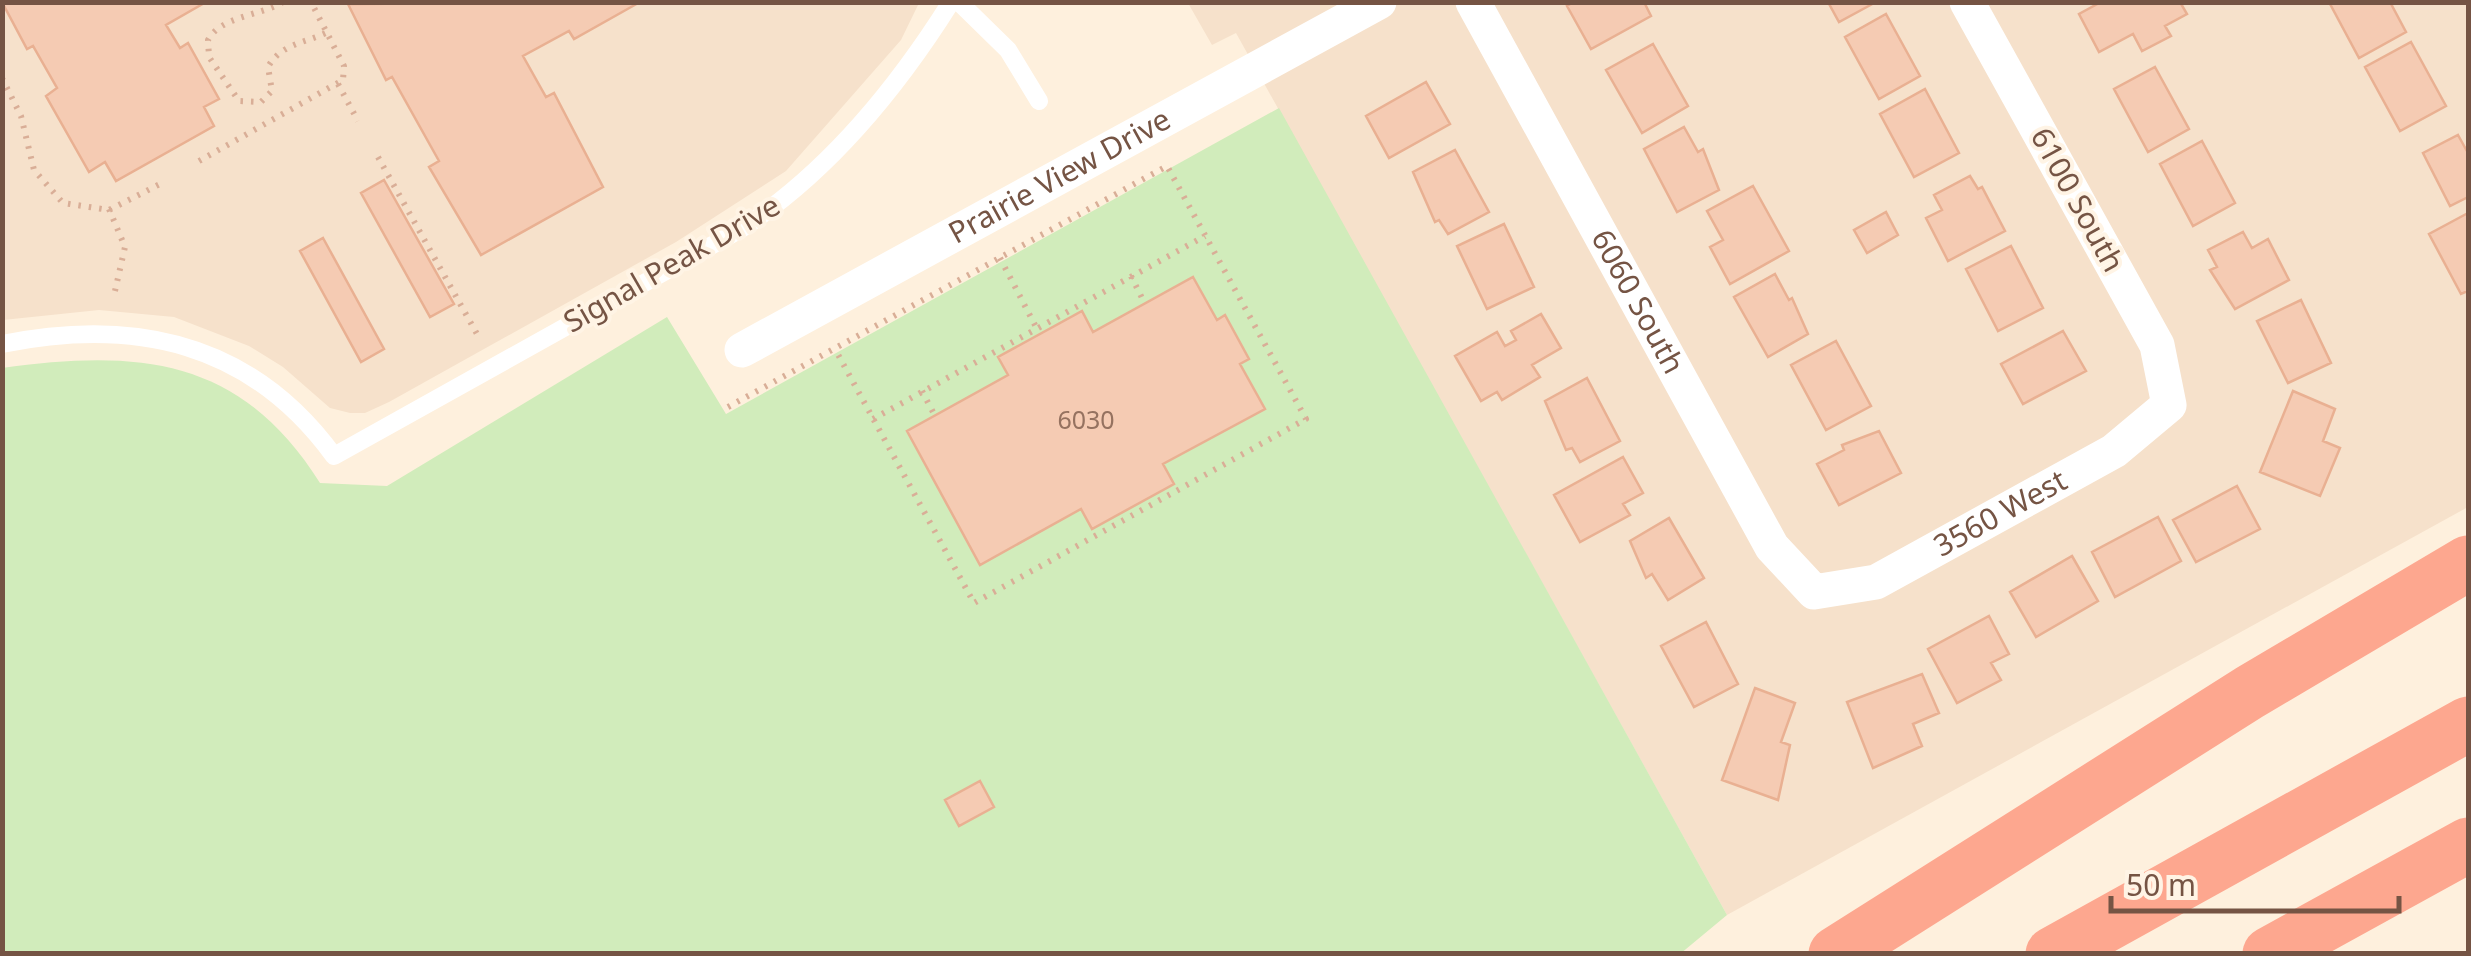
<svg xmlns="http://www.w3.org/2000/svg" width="2471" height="956" viewBox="0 0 2471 956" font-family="'Noto Sans',sans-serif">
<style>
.residential{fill:#f6e1cb}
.green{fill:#d1ecbb}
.building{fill:#f5cbb3;stroke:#e9b092;stroke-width:2.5}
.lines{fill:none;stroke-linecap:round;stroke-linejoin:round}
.path{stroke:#d9ae97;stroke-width:6;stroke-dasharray:2.5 8;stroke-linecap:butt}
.service{stroke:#fff;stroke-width:18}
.minor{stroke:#fff;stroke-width:35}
.motorway{stroke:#fda78f;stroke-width:55}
.labels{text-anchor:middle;stroke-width:8;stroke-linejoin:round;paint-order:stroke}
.number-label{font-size:25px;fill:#957260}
.street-label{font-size:30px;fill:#755444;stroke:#fff4e5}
</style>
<rect width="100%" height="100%" fill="#fef0dd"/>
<path class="residential" d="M2,3h917l-18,37 -115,131 -110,71 -287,160 -24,11h-15l-20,-5 -47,-41 -34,-21 -75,-29 -75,-7 -96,10z
M1188,3h1280v504l-741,408 -491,-882 -24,12z"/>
<path class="green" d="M1279,108l448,807 -47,39 -1677,-1 -1,-585c137,-19 239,-11 318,115l67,3 280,-169 59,97z"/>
<path class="building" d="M2,2h204l-40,23 14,23 8,-5 31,56 -15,8 10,19 -98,55 -11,-19 -16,10 -43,-76 11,-8 -24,-42 -6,3z
M640,2l-66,37 -5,-8 -46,25 23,41 8,-4 49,94 -122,68 -52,-88 10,-6 -47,-84 -6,3 -38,-76z
M1573,2h71l7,14 -60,33 -24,-43z
M1828,2h48l-37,20z
M2101,2h79l7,12 -22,12 6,10 -29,15 -9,-17 -34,18 -20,-38z
M2329,2h61l16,30 -47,26z
M1886,14l34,62 -41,23 -34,-62z
M2411,42l35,64 -46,25 -35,-64z
M1653,44l35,62 -46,27 -36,-63z
M2155,67l34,62 -41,23 -34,-63z
M1426,82l24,42 -61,34 -23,-42z
M1925,89l34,64 -45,24 -34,-63z
M1684,127l14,25 5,-3 16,41 -42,22 -33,-63z
M2458,135l10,18v44l-18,9 -27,-53z
M2202,141l33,62 -42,23 -33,-62z
M1455,150l34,62 -41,22 -9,-14 -4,2 -22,-50z
M1970,176l8,13 4,-2 23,44 -57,30 -22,-43 16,-8 -8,-15z
M384,180l70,124 -24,13 -69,-124z
M1753,186l36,65 -59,33 -20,-37 13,-7 -16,-29z
M1886,212l12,23 -31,18 -13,-23z
M2468,213v78l-7,3 -32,-60z
M1504,224l30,63 -47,22 -30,-63z
M2243,232l9,16 16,-9 21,41 -54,29 -25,-39 7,-3 -9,-17z
M323,238l61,111 -23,13 -61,-111z
M2011,246l32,62 -45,23 -32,-62z
M1775,274l14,26 3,-2 16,36 -40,23 -34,-60z
M1193,277l24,43 8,-5 24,44 -9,5 25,45 -102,55 11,20 -82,45 -11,-20 -101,56 -73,-134 101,-56 -10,-18 84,-46 11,21z
M2301,300l30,63 -43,20 -31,-62z
M1541,314l20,34 -29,17 8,12 -38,23 -5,-8 -16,9 -26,-45 42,-24 8,14 11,-6 -5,-9z
M2063,331l23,40 -63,33 -22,-40z
M1836,341l35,65 -45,24 -35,-65z
M1587,378l33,63 -40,21 -8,-14 -6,2 -21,-49z
M2293,391l42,18 -12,32 17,7 -20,48 -60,-24z
M1879,431l22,42 -62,32 -22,-41 27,-14 -2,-5z
M1623,457l20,36 -20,11 7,11 -50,27 -26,-47z
M2237,486l23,43 -64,33 -23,-42z
M2158,517l23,44 -66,36 -23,-45z
M1669,518l35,60 -36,22 -16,-26 -6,4 -16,-37z
M2072,556l26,45 -62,36 -26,-45z
M1989,616l20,38 -18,9 10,17 -44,23 -29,-54z
M1706,622l32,62 -44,23 -33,-61z
M1922,674l17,39 -26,11 9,22 -49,22 -26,-66z
M1755,688l40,15 -14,39 9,3 -12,55 -56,-20z
M980,781l14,26 -35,19 -14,-26z"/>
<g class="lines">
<path class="path" d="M283,2c-23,14 -62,14 -75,38l1,17 30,44 22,1 11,-11 -4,-24c13,-23 36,-24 58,-34
M2,78l19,38 13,54 29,33 46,7 51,-26
M338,84l20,37
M378,157l99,177
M199,161l144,-81 1,-14 -33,-64
M109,209l16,38 -10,44
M1000,258l37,71
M1131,276l12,24
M922,391l12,23
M728,407l439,-241 139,253 -332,184 -139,-254
M873,419l332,-183"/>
<path class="service" d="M959,2l49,48 31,51
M2,344c133,-27 249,-2 332,112l407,-227c85,-55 156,-141 210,-227"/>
<g class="minor">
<path id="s1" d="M1473,2l299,545 42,45 62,-10 238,-131 55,-46 -12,-60 -190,-343"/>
<path id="s2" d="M742,350l637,-348"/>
</g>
<path class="motorway" d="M1836,954l414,-262 218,-129
M2053,954l415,-230
M2270,954l198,-109"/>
</g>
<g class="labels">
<g class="number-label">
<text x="1086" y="429">6030</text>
</g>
<g class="street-label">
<text dy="10" stroke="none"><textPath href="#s2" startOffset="362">Prairie View Drive</textPath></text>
<text transform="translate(2077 200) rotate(61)" y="10">6100 South</text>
<text transform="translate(672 264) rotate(-30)" y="10">Signal Peak Drive</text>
<text dy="10" stroke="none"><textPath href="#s1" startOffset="342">6060 South</textPath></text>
<text dy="10" stroke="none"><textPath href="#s1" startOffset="888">3560 West</textPath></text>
</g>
</g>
<rect width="2471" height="956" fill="none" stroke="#755444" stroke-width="10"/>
<path d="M2111 896v15h288v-15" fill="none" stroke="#755444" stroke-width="5"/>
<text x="2126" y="896" font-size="30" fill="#755444" stroke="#fff4e5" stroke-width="8" paint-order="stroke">50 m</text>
</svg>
